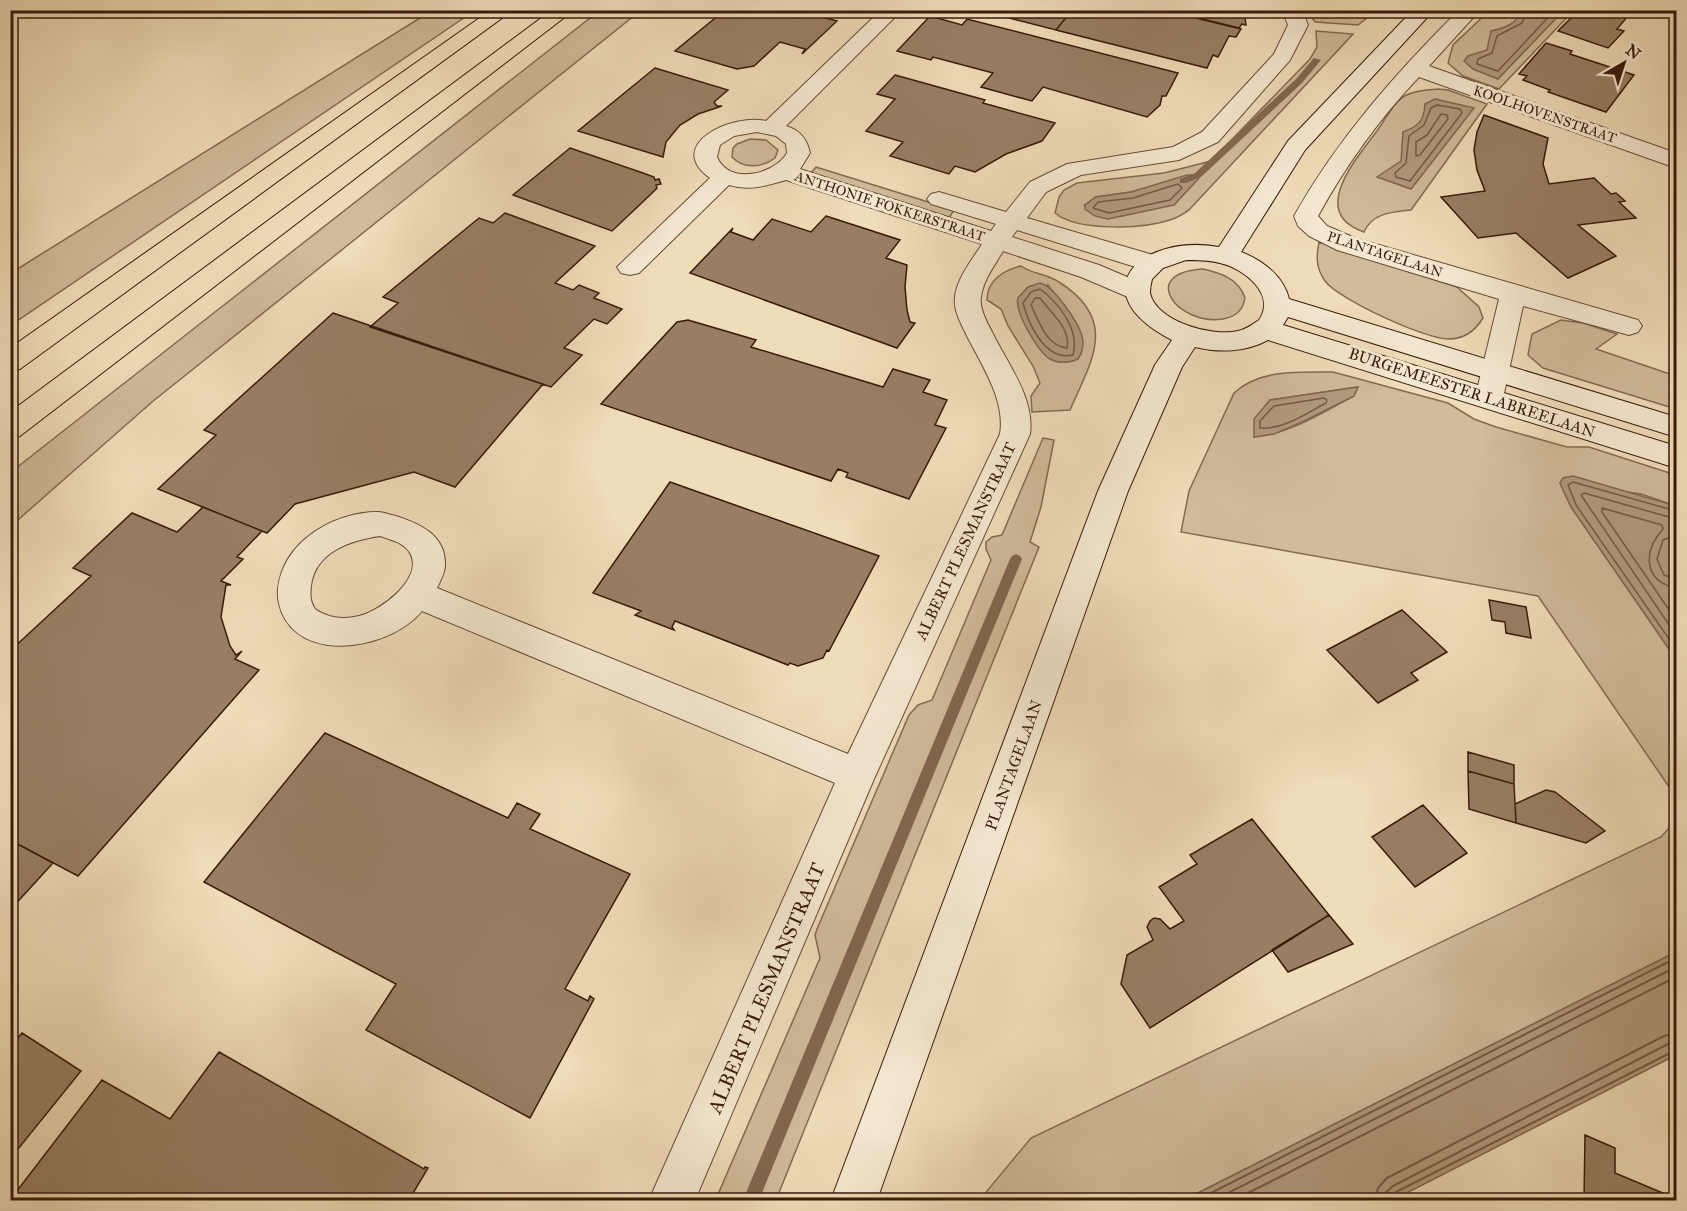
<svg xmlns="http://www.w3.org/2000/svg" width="1687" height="1211" viewBox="0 0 1687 1211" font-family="'IM FELL Great Primer',serif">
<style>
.green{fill:#d0bb9a;stroke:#846a52;stroke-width:1.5;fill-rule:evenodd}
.water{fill:#b19a7d;stroke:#81674f;stroke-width:1.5}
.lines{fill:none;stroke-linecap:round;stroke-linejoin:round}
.shore-far1{stroke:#755a44;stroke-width:1.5}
.shore{stroke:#755a44;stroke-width:2}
.stream{fill:#81674f;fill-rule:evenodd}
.building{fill:#987f64;stroke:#391a0a;stroke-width:1.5}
.street-casing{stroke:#664a36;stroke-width:2}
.secondary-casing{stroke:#391a0a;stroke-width:2}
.highway-casing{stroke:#391a0a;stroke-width:2}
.street{fill:#f5e8d1;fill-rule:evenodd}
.secondary{fill:#f5e8d1;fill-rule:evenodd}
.highway{fill:#efdcb8;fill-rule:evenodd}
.labels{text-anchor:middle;stroke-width:6;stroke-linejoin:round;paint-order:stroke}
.far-street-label{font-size:14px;fill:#391a0a;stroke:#f5e8d1}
.street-label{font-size:16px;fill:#391a0a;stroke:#f5e8d1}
.near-street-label{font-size:20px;fill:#391a0a;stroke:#f5e8d1}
</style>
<rect width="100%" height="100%" fill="#efdcb8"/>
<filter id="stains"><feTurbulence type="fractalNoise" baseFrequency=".00333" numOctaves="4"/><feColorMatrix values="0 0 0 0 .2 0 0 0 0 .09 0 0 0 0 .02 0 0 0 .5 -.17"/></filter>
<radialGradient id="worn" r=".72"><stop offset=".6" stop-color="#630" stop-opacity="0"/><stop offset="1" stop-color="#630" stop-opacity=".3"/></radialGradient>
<path class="green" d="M431,11h43l-463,314v-52z
M599,11h41l-488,391 -141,124v-54z
M1307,11h69l-18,14 -43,-3z
M1489,11h84l-74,78 -36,-13 -15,-13 5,-18z
M1316,31l37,3 -164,176c-5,3 -10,7 -16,9 -28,10 -95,13 -118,-6l4,-16 5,-7 13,-7 87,-10 47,-12 99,-102 7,-12zM1198,175v3l-24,27h-89l11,-8 35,-5z
M1438,89l10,1 39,14 -76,106c-19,2 -39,3 -47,22 -56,-19 -8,-73 13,-101 7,-9 15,-26 25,-33 8,-7 25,-8 36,-9z
M750,139l16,1 12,10 -3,8c-13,10 -32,11 -43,-1l1,-9 4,-4z
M816,167l138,43 -5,8 -139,-44z
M1319,242l138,45 22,20 4,11c-8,13 -19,21 -34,21 -22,1 -111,-40 -124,-58 -9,-13 -9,-24 -6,-39z
M1021,266c11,8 27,8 38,16 60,38 33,78 11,128l-38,2 -1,-16 9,-13 -7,-17 -25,-40 -7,-17 -14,-9c0,-20 17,-30 34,-34zM1048,285c14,23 38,39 33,69l-8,7c-15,3 -28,-3 -34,-16z
M1203,269c18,4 36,10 42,29 -2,13 -10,19 -22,21 -45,7 -86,-46 -20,-50z
M1561,320l22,3 34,11 -21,15 80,27v33l-133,-41 -15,-13 4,-21z
M1333,372l115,31 26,16 22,8 71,20h22l87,28v31l-35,-12 -81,-11 11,24 105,152v138l-138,-201 -357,-64 8,-41 45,-98c26,-24 65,-21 99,-21zM1358,387l-4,9c-31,16 -65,38 -100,41l16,-37z
M1043,438l11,2 -13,67 -11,35 9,5 -263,653h-70l13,-8 101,-234 -5,-23 2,-6 92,-214 9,-10 14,-5 59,-140 -5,-11v-7l6,-5 10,-2z
M1676,820v132l-492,248h-200l3,-9 44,-53 630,-301z"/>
<path class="water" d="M1522,11h41l-65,68 -25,-10 -9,-8 4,-5 19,-6 4,-19c14,-3 25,-7 31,-20z
M1435,99l39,9 -63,81 -34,-12 24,-16 2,-29c16,-6 21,-11 22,-28z
M1187,175h11l1,3 -25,27 -66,14 -13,-3 -10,-7v-4l11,-8 35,-5z
M1040,283c13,2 38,39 42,53 2,8 0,17 -4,23 -10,4 -19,5 -28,0 -12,-7 -36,-48 -32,-61l10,-11z
M1358,387l-4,9 -52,26 -28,12 -20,3v-18l16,-19z
M1573,476l103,30v41l-3,2 -2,10 5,11v89l-105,-152 -11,-24 3,-5z
M1676,952v103l-283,145h-209z"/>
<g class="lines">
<path class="shore-far1" d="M1527,10l-5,13 -25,13 -5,17 -14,6 -1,5 21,7 57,-61
M1437,105l23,4 2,4 -52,68 -14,-4 -1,-4 11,-10 3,-27 15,-11 7,-17z
M1441,114l6,1 1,4 -28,36 -4,1v-14l11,-7z
M1178,184l4,4 -12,12 -61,13 -16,-5 5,-6 35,-4z
M1040,289c19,14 40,41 33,66 -28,6 -44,-30 -50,-52l8,-11z
M1035,298h5c11,15 31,30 27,50 -21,-2 -28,-27 -36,-43z
M1324,398l3,2 -1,3c-19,10 -43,27 -66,25v-7l14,-15z
M1676,511l-103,-29 -5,3 8,20 100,144
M1676,519l-92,-26 -3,2 95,140
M1676,535l-13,5 -6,19 7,16 12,4
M1676,588c-33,-7 -33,-37 -13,-59l-1,-4 -60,-17v4l74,108"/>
<path class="shore" d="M1197,1200l479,-242
M1214,1200l462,-233
M1234,1200l442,-223
M1375,1200l3,-12 9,-10 277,-142 12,-3
M1384,1200l2,-8 7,-6 275,-142 8,-2
M1392,1200l4,-8 280,-142"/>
<path class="stream" d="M1331,10h8l-5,4h-3z
M1314,58l7,2 -19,23 -101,94 -15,6h-6v-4l15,-6 101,-94z
M1016,554l4,2 2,3 -263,641h-16l267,-641 2,-3z"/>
</g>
<path class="building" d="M725,10h90l-4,4 26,7 -35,33 3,-5 -25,-7 -26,24 -17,3 -62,-18z
M1006,10h66l-16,20 -55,-14z
M1072,10h91l78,19 -5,8 -7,-1 -11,21 -5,-2 -6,13 -151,-38z
M1166,10h78l2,15 -4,-1 -3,4z
M1587,10h46l-16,19 7,2 -16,17 -50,-17 17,-17 6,2z
M930,16l32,9 5,-6 211,54 -12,23h-4l-2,9 -13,12 -104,-30 -11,14 -51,-14 12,-14 -60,-16 -2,3 -34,-9z
M1546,43l26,8 -2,3 64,21 -28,37 -58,-20 2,-2 -27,-10 4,-4 -8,-2z
M655,68l73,22 -14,12 3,4h5l-24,8 -18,11 -14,17 -3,15 -85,-26z
M895,75l90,25 -2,3 72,20 -13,18 -36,13 -31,18 -20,-6 -6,8 -59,-18 13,-14 -37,-11 29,-32 -18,-5z
M1484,115l64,23 -5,26 6,20 45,-6 17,16 5,-1 9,8 -6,1 17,16 -58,7 38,31 -48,22 -52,-45 -38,5 -37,-41 44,-6 -8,-21 -3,-20 3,-18z
M570,148l73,25 11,4 1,3 4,-1 2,5 -5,1 1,3 -8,8 -37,35 -99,-36z
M505,213l90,33 -40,37 18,7 6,-5 20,8 -5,5 28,11 -15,15 -13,-5 -30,29 18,7 -31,32 -181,-60 28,-24 -15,-6 96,-79 14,5z
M826,216l74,24 -14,18 21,7 -2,22 2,23 3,12 5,1 -18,25 -207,-75 43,-45 -2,4 22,8 19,-21 39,13z
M333,313l210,71 -88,103 -41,-15 -119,32 -28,29 -109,-44 58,-54 -12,-5z
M688,320l68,20 -5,7 132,40 10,-18 37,11 -7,12 24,8 -12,25 11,3 -37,71 -63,-22 2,-4 -10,-4 -7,12 -230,-77 76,-82z
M670,482l209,74 -50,95 -2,-1 -4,8 -25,8 -8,-3 -2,2 -113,-44 -3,6 2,3 -39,-15 6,-4 -48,-18z
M203,507l59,24 -25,26 6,2 -22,22 10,4h-5l-5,32 9,29 6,9 6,-4 -7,8 24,11 -181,206 -68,-36v-189l81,-75 -18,-8 59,-55 45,19z
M1489,600l37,7 5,31 -25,-5 -1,-11 -13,-2z
M1402,610l45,42 -36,21 7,7 -40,23 -51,-53z
M325,733l183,85 9,-15 23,11 -10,15 100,45 -65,115 23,12 2,-5 4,3 -64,119 -164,-88 30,-46 -192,-102z
M1468,752l46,13v19l-46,-13z
M1468,771l46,13 2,39 -47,-14z
M1546,790l9,2 50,39 -19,12 -70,-20 -1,-19z
M1423,805l44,48 -52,34 -43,-50z
M1252,819l77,96 -179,113 -29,-44 6,-29 26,-15 -6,-13 3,-6 4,-3 6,1 10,10 14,-8 -25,-34 38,-23 -7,-9z
M10,840l43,23 -43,47z
M1329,915l24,29 -65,28 -16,-22z
M22,1033l59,38 -71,88v-112z
M219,1052l205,117 1,-2 3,1 -19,32h-399l92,-120 68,39z
M1585,1135l30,13v25l55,23v4h-86z"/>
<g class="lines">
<g class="street-casing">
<path id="street" d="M881,10h21l-116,116c14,4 21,13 24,27l-10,16 191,62 5,-7 -65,-20 -4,-5 4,-5 8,-2 67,20 24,-30 37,-18 106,-17 29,-15 72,-78 14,-29 -6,-15h20l6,15 -18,35 -72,82 -39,18 -98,15 -35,17 -19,26 133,39 4,6 -4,6 -9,2 -9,-2 -125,-39 -5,7 87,28 47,20 4,6 -4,6 -9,2 -9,-2 -47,-20 -78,-26c-8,14 -20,29 -22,46 -2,11 6,25 11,35 15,31 43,66 38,102l-156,345 -179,421h-46l186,-417 -413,-172c-28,35 -110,53 -137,8 -5,-9 -8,-19 -7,-30 5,-47 55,-77 100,-77 6,0 12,3 18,4 24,8 51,19 49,51 -1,7 -5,15 -8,21l411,166 152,-320c6,-35 -20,-71 -35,-102 -5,-10 -12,-24 -10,-35 2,-19 17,-37 27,-53l-196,-64c-20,6 -37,11 -57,5l-90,88 -9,2 -9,-2 -4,-6 93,-89c-47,-34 24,-65 56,-57zM757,132l19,4 10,8 1,9c-12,21 -58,33 -70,4l3,-12 14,-9zM380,536c11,4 26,7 31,19 11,25 -31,56 -52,61 -16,4 -31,2 -44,-7 -5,-7 -5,-14 -4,-23 4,-34 40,-46 69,-50z
M1459,10h21l-51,56 247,87v15l-257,-91c-40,42 -73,88 -101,139l9,10 28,12 283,82 4,6 -4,6 -9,3 -106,-29 -20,92 -4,7 -10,3 -10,-3 -4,-7 24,-99 -162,-49 -28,-14 -11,-10 -4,-10c44,-78 102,-143 165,-206z"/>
</g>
<g class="secondary-casing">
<path id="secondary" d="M1413,10h21l-129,140 -64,102c21,8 43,24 48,47l387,118v20l-388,-120 -5,8 393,121v22l-408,-128c-22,12 -49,13 -73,7l-13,20 -54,124 -251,709h-46l267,-709 57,-126 17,-25c-93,-48 -31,-107 47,-93l69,-106zM1186,260c11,0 23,0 34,3 23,5 57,31 39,57 -7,5 -13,9 -21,11 -25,6 -82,-9 -88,-38 0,-4 1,-10 2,-14l11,-11z"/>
</g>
<g class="highway-casing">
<path id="highway" d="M491,10h22l-493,359 -10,2v-23z
M552,10h22l-554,426 -10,3v-27z"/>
</g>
<use href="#street" class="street"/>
<use href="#secondary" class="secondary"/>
<use href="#highway" class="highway"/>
</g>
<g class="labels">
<g class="far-street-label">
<text transform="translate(1545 114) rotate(19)" y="5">KOOLHOVENSTRAAT</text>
<text transform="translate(890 206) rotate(18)" y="5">ANTHONIE FOKKERSTRAAT</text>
<text transform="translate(1385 254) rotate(18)" y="5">PLANTAGELAAN</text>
</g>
<g class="street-label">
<text transform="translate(1472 392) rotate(18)" y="6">BURGEMEESTER LABREELAAN</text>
<text transform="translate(965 541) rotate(-65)" y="6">ALBERT PLESMANSTRAAT</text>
<text transform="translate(1013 765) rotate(-70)" y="6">PLANTAGELAAN</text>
</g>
<g class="near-street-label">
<text transform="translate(766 988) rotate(-67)" y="7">ALBERT PLESMANSTRAAT</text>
</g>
</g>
<rect width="1687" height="1211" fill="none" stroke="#efdcb8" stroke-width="36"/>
<rect x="12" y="12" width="1663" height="1187" fill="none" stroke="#391a0a" stroke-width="3"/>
<rect x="18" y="18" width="1651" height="1175" fill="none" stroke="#391a0a" stroke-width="1.5"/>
<g transform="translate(1624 63) rotate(39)" stroke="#f5e8d1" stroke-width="4.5" paint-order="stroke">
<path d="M0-4.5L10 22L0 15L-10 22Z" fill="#391a0a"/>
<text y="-9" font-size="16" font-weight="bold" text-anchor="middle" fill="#391a0a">N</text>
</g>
<rect width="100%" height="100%" filter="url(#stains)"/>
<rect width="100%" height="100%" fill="url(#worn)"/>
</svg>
